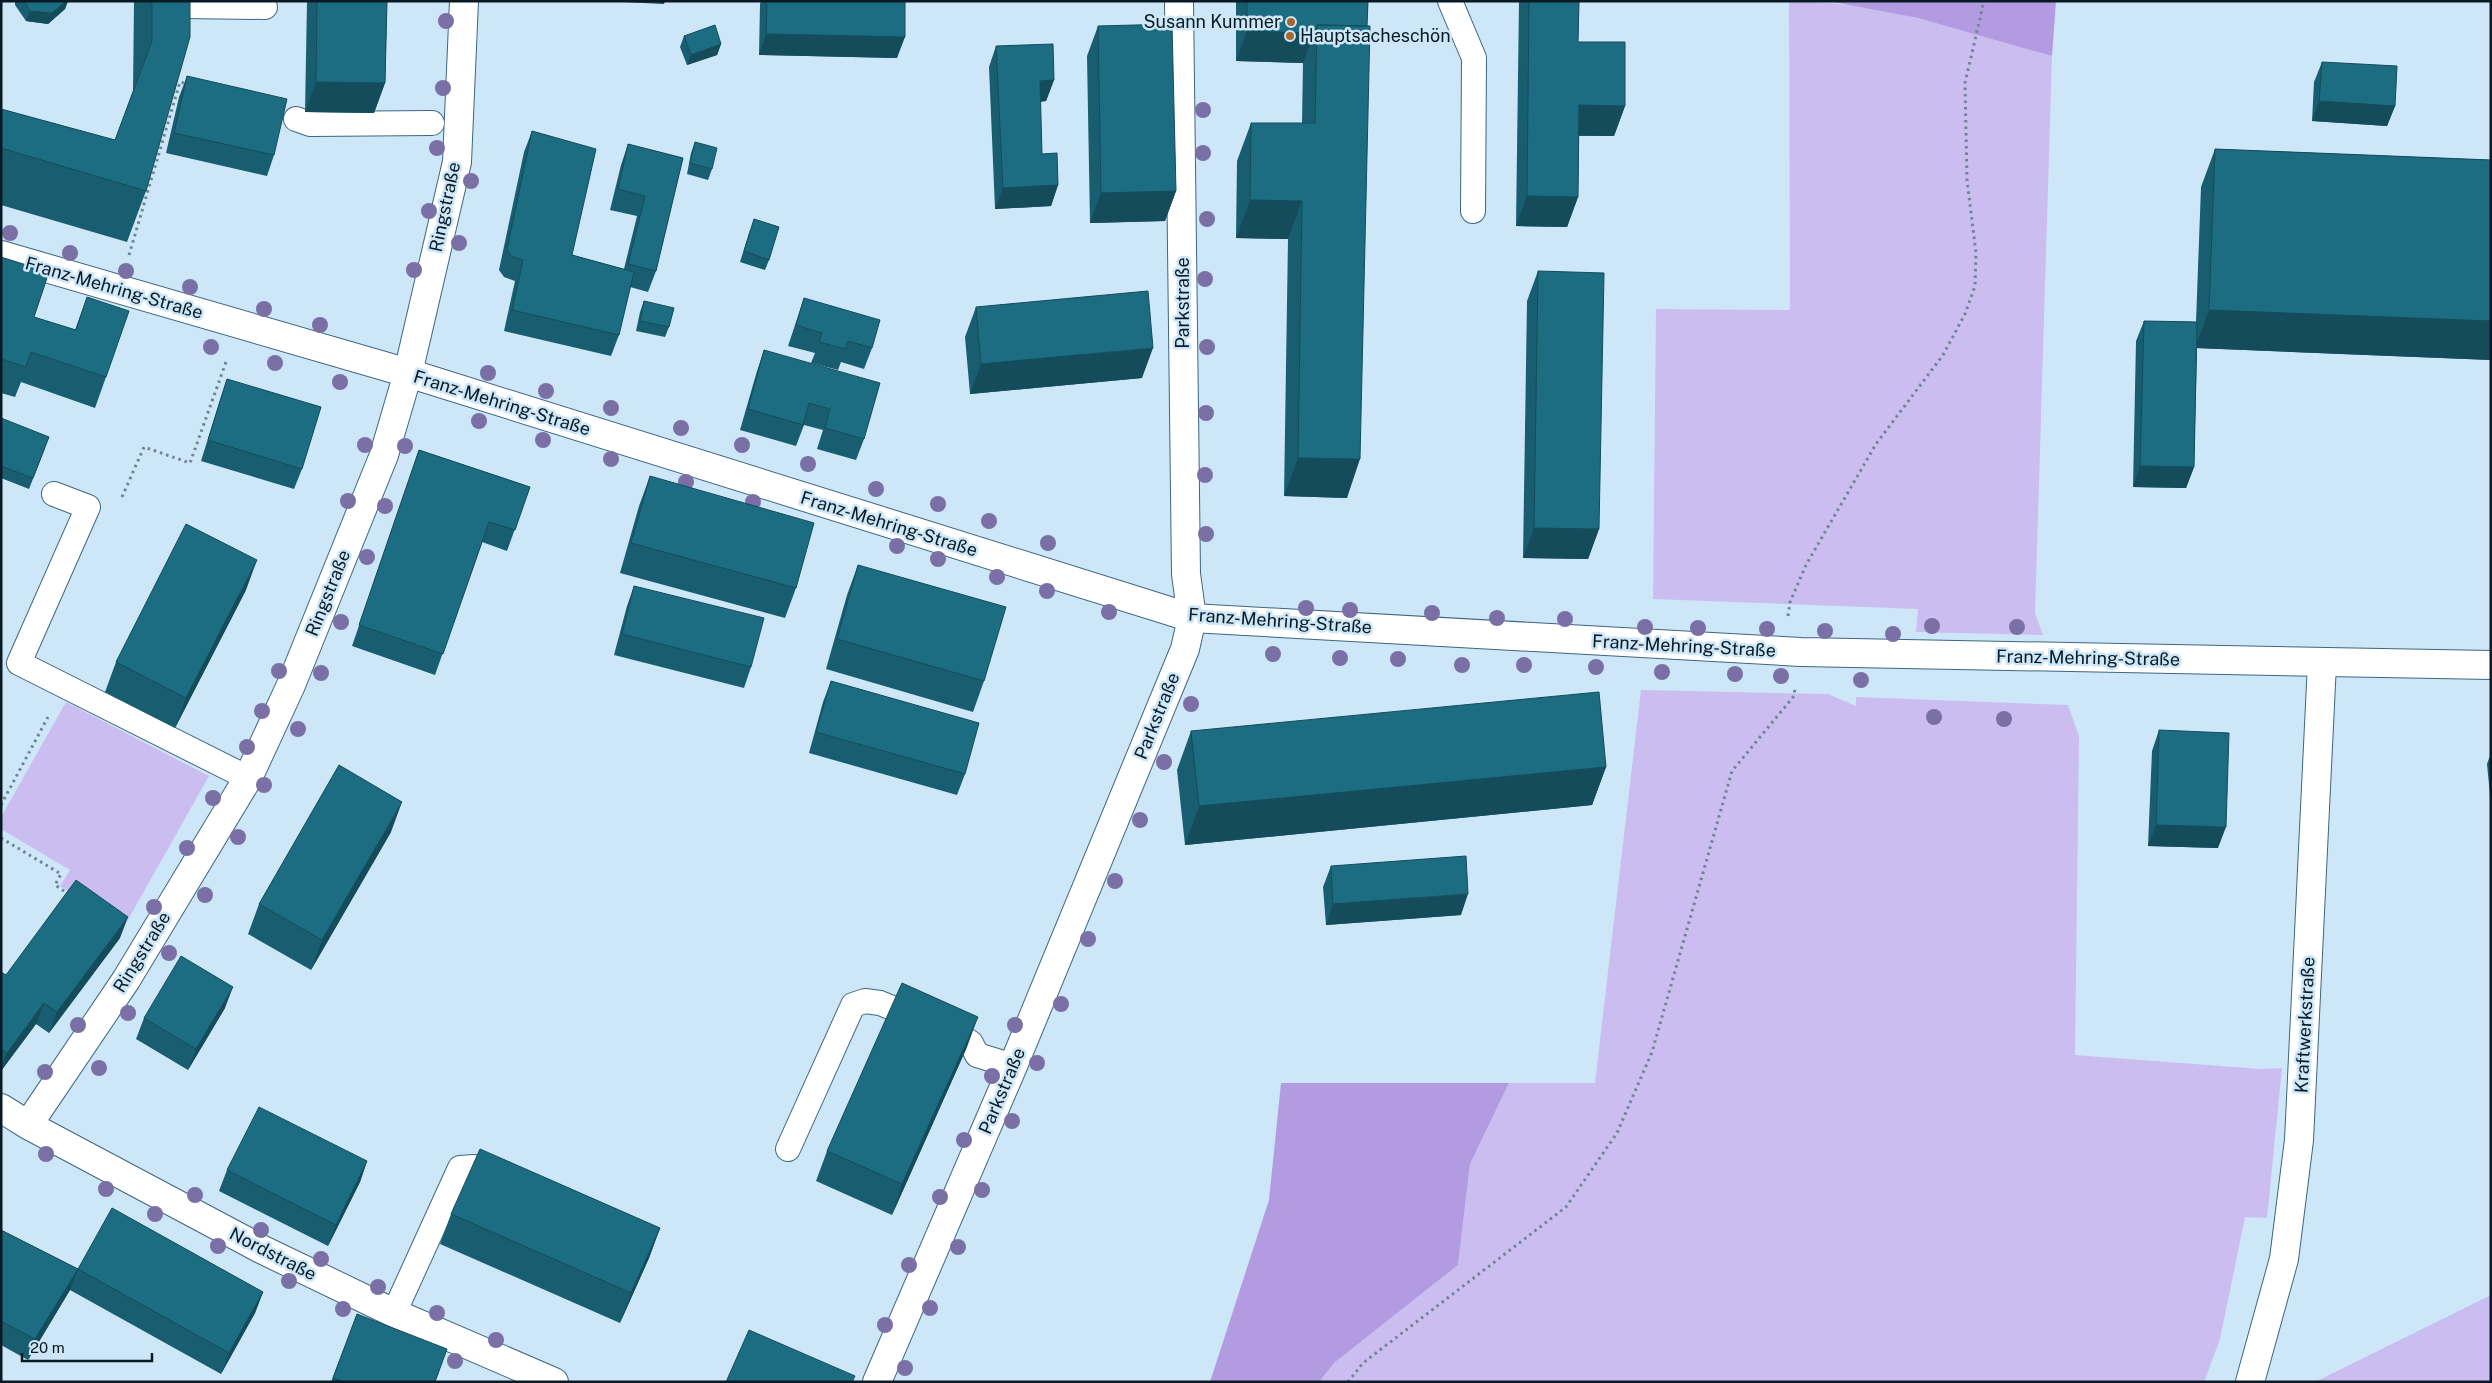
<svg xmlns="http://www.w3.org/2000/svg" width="2492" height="1383" viewBox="0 0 2492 1383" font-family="'Public Sans',sans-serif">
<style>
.green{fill:#ccbdf0}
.forest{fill:#b29be0}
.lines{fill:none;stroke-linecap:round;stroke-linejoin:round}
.service-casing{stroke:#3e6680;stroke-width:26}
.minor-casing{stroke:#3e6680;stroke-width:30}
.path{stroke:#6e8493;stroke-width:3;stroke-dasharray:2.5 4;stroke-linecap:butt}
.service{stroke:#fff;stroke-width:24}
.minor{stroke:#fff;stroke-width:28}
.tree{fill:#7a70a5}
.wall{fill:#185e70}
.shaded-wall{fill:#144c5b}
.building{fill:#1c6d82;stroke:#144c5b}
.poi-dot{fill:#a6672f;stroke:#cde7f9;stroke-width:2}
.labels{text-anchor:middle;stroke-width:5;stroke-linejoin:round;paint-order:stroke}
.poi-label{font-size:18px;fill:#091a25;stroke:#cde7f9;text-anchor:end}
.street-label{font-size:18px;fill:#091a25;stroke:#cde7f9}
</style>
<rect width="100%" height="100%" fill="#cde7f9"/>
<path class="green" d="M1789,1c90,0 177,30 263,55l-17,557 8,22 -127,-3 2,-23 -265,-10 3,-290 134,1z
M1641,690l187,4 28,12v-9l212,8 11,31 -4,319 186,14 21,-1 -15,150 -22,-1 -25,122 -16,43h-885l15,-19 124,-98 12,-101 39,-81h86z
M66,702l143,74 -84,149 -65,-39 10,-16 -69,-41v-12z
M2491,1295v87h-176z"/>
<path class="forest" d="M1828,1h228l-4,55 -134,-38z
M1281,1083h228l-39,81 -12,101 -124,98 -15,19h-109l59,-182z"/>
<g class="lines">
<g class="service-casing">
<path id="service" d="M183,1v5l82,1
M1450,1l24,57 -1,153
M296,119l14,5 122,-1
M54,494l34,13 -69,156 229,115
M788,1149l65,-144 12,-4 15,2 79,32 12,8 6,12 36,11
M394,1313l66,-145 14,-1 28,10"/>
</g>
<g class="minor-casing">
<path id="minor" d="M1,255l407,118 784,245 609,34 690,13
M1,1108l27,17 233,124 133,64 160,69
M28,1125l98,-145 122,-202 43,-93 93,-230 24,-82 49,-211 7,-161
M877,1382l136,-316 172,-417 7,-31 -6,-44 -7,-573
M2250,1382l34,-123 15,-119 23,-477"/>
</g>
<path class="path" d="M129,255l51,-173 8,2
M122,497l22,-50 46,16 37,-104
M1788,616l2,-14 16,-37 70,-121 67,-89 22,-41 10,-28 1,-33 -9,-73 -2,-97 19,-82
M1,805l47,-88
M1,838l60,36 -6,11 15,10
M1348,1382l15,-19 203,-156 51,-74 35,-81 80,-281 62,-75 1,-8"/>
<use href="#service" class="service"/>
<use href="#minor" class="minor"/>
</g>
<g class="tree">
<circle cx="446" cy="21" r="8"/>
<circle cx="443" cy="88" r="8"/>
<circle cx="1203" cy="110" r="8"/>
<circle cx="437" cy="148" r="8"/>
<circle cx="1203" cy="153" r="8"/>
<circle cx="471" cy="181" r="8"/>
<circle cx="429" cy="211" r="8"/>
<circle cx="1207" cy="219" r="8"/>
<circle cx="10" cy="233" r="8"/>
<circle cx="459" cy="243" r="8"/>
<circle cx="70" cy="253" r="8"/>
<circle cx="414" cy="270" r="8"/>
<circle cx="126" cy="271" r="8"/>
<circle cx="1205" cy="279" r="8"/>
<circle cx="190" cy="287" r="8"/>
<circle cx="264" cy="309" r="8"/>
<circle cx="320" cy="325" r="8"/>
<circle cx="211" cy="347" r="8"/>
<circle cx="1207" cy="347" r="8"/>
<circle cx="275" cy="363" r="8"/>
<circle cx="488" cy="373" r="8"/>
<circle cx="340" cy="382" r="8"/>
<circle cx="546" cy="391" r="8"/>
<circle cx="611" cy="408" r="8"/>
<circle cx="1206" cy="413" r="8"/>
<circle cx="479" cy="421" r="8"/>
<circle cx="681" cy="428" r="8"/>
<circle cx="543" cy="440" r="8"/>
<circle cx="365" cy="445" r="8"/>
<circle cx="742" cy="445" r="8"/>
<circle cx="405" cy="446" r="8"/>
<circle cx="611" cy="459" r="8"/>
<circle cx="808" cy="464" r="8"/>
<circle cx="1205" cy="475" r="8"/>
<circle cx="686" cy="482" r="8"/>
<circle cx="876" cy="489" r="8"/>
<circle cx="348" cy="501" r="8"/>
<circle cx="753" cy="502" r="8"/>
<circle cx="938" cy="504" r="8"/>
<circle cx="385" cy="506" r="8"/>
<circle cx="989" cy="521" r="8"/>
<circle cx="1206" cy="534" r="8"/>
<circle cx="1048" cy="543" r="8"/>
<circle cx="897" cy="546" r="8"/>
<circle cx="367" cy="557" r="8"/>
<circle cx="938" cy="559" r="8"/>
<circle cx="997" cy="577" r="8"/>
<circle cx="1047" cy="591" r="8"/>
<circle cx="1306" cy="608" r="8"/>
<circle cx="1350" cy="610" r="8"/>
<circle cx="1109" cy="612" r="8"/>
<circle cx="1432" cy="613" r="8"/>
<circle cx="1497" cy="618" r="8"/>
<circle cx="1565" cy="619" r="8"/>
<circle cx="341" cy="622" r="8"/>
<circle cx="1932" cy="626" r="8"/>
<circle cx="1645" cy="627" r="8"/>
<circle cx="2017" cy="627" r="8"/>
<circle cx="1698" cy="628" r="8"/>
<circle cx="1767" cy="629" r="8"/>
<circle cx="1825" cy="631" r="8"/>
<circle cx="1893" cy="634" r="8"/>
<circle cx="1273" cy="654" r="8"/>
<circle cx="1340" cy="658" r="8"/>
<circle cx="1398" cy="659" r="8"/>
<circle cx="1462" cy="665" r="8"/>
<circle cx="1524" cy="665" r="8"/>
<circle cx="1596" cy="667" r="8"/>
<circle cx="279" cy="671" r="8"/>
<circle cx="1662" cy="672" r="8"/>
<circle cx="321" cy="673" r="8"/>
<circle cx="1735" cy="674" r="8"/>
<circle cx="1781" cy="676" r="8"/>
<circle cx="1861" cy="680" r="8"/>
<circle cx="1191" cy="704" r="8"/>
<circle cx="262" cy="711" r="8"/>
<circle cx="1934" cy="717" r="8"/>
<circle cx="2004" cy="719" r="8"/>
<circle cx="298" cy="729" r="8"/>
<circle cx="247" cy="747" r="8"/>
<circle cx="1164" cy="762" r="8"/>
<circle cx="264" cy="785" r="8"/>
<circle cx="213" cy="798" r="8"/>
<circle cx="1140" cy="820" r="8"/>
<circle cx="238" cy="837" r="8"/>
<circle cx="187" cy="848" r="8"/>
<circle cx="1115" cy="881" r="8"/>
<circle cx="205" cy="895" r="8"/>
<circle cx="154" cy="907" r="8"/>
<circle cx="1088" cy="939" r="8"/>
<circle cx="169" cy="953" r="8"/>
<circle cx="1061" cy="1004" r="8"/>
<circle cx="128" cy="1013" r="8"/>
<circle cx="78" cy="1025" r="8"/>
<circle cx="1015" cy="1025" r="8"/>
<circle cx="1037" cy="1063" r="8"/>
<circle cx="99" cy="1068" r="8"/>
<circle cx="45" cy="1072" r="8"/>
<circle cx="992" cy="1076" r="8"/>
<circle cx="1012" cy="1121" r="8"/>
<circle cx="964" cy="1140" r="8"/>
<circle cx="46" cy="1154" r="8"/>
<circle cx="106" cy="1189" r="8"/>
<circle cx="982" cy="1190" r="8"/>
<circle cx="195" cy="1195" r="8"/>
<circle cx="940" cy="1197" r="8"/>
<circle cx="155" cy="1214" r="8"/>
<circle cx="261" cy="1230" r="8"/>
<circle cx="218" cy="1246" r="8"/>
<circle cx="958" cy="1247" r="8"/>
<circle cx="321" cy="1259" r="8"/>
<circle cx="909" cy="1265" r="8"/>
<circle cx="289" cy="1281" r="8"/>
<circle cx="378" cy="1287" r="8"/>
<circle cx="930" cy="1308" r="8"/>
<circle cx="343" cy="1309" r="8"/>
<circle cx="437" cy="1313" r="8"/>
<circle cx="885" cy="1325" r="8"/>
<circle cx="496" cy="1340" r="8"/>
<circle cx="455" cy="1361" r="8"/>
<circle cx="905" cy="1368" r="8"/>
</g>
<path class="wall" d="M15,1h53l-3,8 -17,15 -22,-3 -11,-16z
M134,1h56l-44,190 -19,51 -126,-37v-96l114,31 18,-49z
M307,1h80l-2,82 -11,30 -69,-1z
M761,1h144l-8,57 -138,-3 1,-51z
M1236,1h132l-21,497 -63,-2 4,-257 -52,-1 1,-77 14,-38h51l1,-60 -67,-2z
M1519,1h60l-1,41 47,64 -11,30h-35l-1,61 -11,30 -51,-1z
M1098,26l78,165 -11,30 -75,2 -3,-167z
M684,36l37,8 -4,11 -30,10 -7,-18z
M996,46l58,34 -8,21 -6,1 2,52 16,31 -7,21 -56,3 -6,-142z
M2322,62l73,44 -8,20 -75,-5 2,-39z
M187,76l87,79 -7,21 -101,-23 13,-56z
M532,131l40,124 52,14 13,-53 -27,-6 11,-45 7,-21 55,14 -27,113 -8,21 -18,-5 -11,48 -8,21 -107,-25 11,-50 -11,-4 -5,-7 25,-118z
M695,142l17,27 -4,11 -21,-6 4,-21z
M2215,149l276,11v200l-294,-12 -3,119 -8,21 -53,-1 3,-146 8,-20 52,1 5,-135z
M750,230l19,30 -4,10 -25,-8z
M1,257l33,60 41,13 12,-33 19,80 -11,31 -74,-26 -6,15 -14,-4z
M1538,271l61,258 -11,30 -65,-1 4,-257z
M804,298l68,50 -8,21 -23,-7 -3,8 -27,-7 4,-10 -27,-7z
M644,301l25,26 -4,10 -29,-6 4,-19z
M976,307l166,71 -172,16 -5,-57z
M764,350l100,89 -8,21 -39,-11 6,-19 -19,-5 -8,21 -56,-16 17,-59z
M227,379l75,90 -8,20 -93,-28 19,-61z
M1,418l44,30 -16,41 -28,-11z
M419,450l111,37 -23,64 -25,-9 -47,133 -83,-29z
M650,476l146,112 -11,30 -165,-45 19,-67z
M858,565l126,116 -11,31 -147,-43 21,-74z
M634,586l117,81 -7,21 -130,-33 13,-49z
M246,590l-71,138 -70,-36 11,-30z
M831,681l134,93 -8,21 -148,-42 14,-51z
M2159,730l59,118 -70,-2 4,-95z
M1191,731l415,36 -14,38 -407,40 -8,-75z
M2491,753v52l-4,-41z
M391,832l-80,138 -63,-36 11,-30z
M1331,866l130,49 -135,10 -3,-38z
M120,938l-71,95 -13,-9 -35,47v-99l5,3z
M225,1008l-37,62 -52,-31 8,-21z
M967,1047l-75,168 -76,-34 11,-30z
M367,1161l-7,21 -32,64 -109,-55 8,-21z
M451,1214l209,14 -11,30 -29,65 -180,-79z
M1,1230l77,39 185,23 -8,21 -34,61 -151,-84 -42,70 -27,-15z
M357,1314l78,68h-104z"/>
<path class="shaded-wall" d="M66,1h2l-3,8 -17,15 -22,-3 4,-10z
M603,1h62l-1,3z
M1247,31l67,2 -11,30 -67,-2z
M766,34l139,3 -8,21 -138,-3z
M721,44l-4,11 -30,10 4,-10z
M1054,80l-8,21 -14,1 8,-21z
M316,82l69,1 -11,30 -69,-1z
M2319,101l76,5 -8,20 -75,-5z
M1579,105l46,1 -11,30 -46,-1z
M1058,185l-7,21 -56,3 8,-21z
M1176,191l-11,30 -75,2 11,-30z
M1527,196l51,1 -11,30 -51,-1z
M1250,200l52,1 -14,38 -52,-1z
M2209,310l282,11v39l-296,-12z
M1153,348l-11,30 -172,16 11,-30z
M1298,458l62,1 -13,39 -63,-2z
M2140,466l54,1 -8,21 -53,-1z
M1534,528l65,1 -11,30 -65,-1z
M257,560l-11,30 -71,138 11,-30z
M1606,767l-14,38 -407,40 14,-39z
M402,802l-11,30 -80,138 11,-30z
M2156,825l70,2 -8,21 -70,-2z
M1468,894l-7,21 -135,10 7,-21z
M128,917l-8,21 -71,95 8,-21z
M233,987l-8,21 -37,62 8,-21z
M44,1003l-8,21 -35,47v-3l6,-15z
M978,1017l-11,30 -75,168 10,-31z
M367,1161l-7,21 -32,64 8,-21z
M660,1228l-11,30 -29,65 11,-30z
M78,1269l-8,21 -42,70 7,-21z
M263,1292l-8,21 -34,61 8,-21z"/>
<path class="building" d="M24,1h42l-14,12 -22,-2z
M152,1h38v36l-44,154 -145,-43v-39l114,31 37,-99z
M317,1h70l-2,82 -69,-1z
M767,1h138v36l-139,-3z
M1247,1h121l-1,25 -50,-1 -3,8 -67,-2z
M1529,1h50l-1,41h47v64l-46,-1 -1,92 -51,-1z
M1172,24l4,167 -75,2 -3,-167z
M715,25l6,19 -30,11 -7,-19z
M1317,25l53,1 -10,433 -62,-1 4,-257 -52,-1 1,-77h64z
M1053,44l1,36 -14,1 2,73 15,-1 1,32 -55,3 -7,-142z
M2322,62l75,4 -2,40 -76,-5z
M187,76l100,23 -13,56 -100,-22z
M532,131l64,18 -24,106 62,17 -15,63 -107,-25 11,-50 -12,-4 -4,-7z
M695,142l22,6 -5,21 -22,-6z
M628,144l55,14 -27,113 -28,-7 17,-68 -27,-7z
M2215,149l276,11v161l-282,-11z
M754,219l25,8 -10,33 -25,-9z
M1,257l48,15 -15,45 42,13 11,-33 42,14 -23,66 -75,-25 -5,15 -25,-8z
M1538,271l66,2 -5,256 -65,-1z
M1148,291l5,57 -172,16 -5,-57z
M804,298l76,22 -8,28 -24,-7 -3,8 -26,-7 3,-9 -26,-8z
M644,301l30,7 -5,19 -29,-6z
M2144,321l53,1 -3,145 -54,-1z
M764,350l116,33 -16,56 -39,-11 5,-19 -21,-6 -6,22 -55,-16z
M227,379l94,28 -19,62 -94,-29z
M1,418l48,19 -16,41 -32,-12z
M419,450l111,37 -15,43 -26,-8 -46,132 -84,-29z
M650,476l164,47 -18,65 -165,-45z
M186,524l71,36 -71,138 -70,-36z
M858,565l148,42 -22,74 -147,-42z
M634,586l130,32 -13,49 -129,-33z
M831,681l148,42 -14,51 -149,-42z
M1599,692l7,75 -407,39 -8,-75z
M2159,730l70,3 -3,94 -70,-2z
M339,765l63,37 -80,138 -63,-36z
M1466,856l2,38 -135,10 -2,-38z
M76,880l52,37 -71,95 -13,-9 -37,50 -6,-4v-77l5,3z
M181,956l52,31 -37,62 -52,-31z
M902,983l76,34 -76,167 -75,-33z
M259,1107l108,54 -31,64 -109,-55z
M480,1149l180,79 -29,65 -180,-79z
M112,1208l151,84 -34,61 -151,-84z
M1,1230l77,39 -43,70 -34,-18z
M357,1314l90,35 -12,33h-91l-11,-4z
M749,1330l106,46 -3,6h-126z"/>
<g class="poi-dot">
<circle cx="1291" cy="22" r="5"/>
<circle cx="1290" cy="36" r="5"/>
</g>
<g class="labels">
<g class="poi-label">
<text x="1281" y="28">Susann Kummer</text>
<text x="1300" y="42" text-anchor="start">Hauptsacheschön</text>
</g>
<g class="street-label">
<text transform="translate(445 207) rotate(-78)" y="6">Ringstraße</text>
<text transform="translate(114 288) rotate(16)" y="6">Franz-Mehring-Straße</text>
<text transform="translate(1183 303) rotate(-90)" y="6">Parkstraße</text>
<text transform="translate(502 403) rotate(17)" y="6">Franz-Mehring-Straße</text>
<text transform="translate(889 524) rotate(17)" y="6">Franz-Mehring-Straße</text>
<text transform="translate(328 593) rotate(-68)" y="6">Ringstraße</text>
<text transform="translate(1280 621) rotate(4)" y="6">Franz-Mehring-Straße</text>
<text transform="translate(1684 646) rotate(3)" y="6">Franz-Mehring-Straße</text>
<text transform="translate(2088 658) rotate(1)" y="6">Franz-Mehring-Straße</text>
<text transform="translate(1157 716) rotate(-68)" y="6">Parkstraße</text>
<text transform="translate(142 952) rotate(-58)" y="6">Ringstraße</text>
<text transform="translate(2305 1025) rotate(-87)" y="6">Kraftwerkstraße</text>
<text transform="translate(1002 1091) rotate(-67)" y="6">Parkstraße</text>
<text transform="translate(273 1254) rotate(27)" y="6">Nordstraße</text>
</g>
</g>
<rect width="2492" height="1383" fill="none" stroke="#091a25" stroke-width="5"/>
<path d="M22 1353v8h130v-8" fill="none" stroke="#091a25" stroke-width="2.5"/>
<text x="30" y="1353" font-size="15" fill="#091a25" stroke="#cde7f9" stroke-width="4" paint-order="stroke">20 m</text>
</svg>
